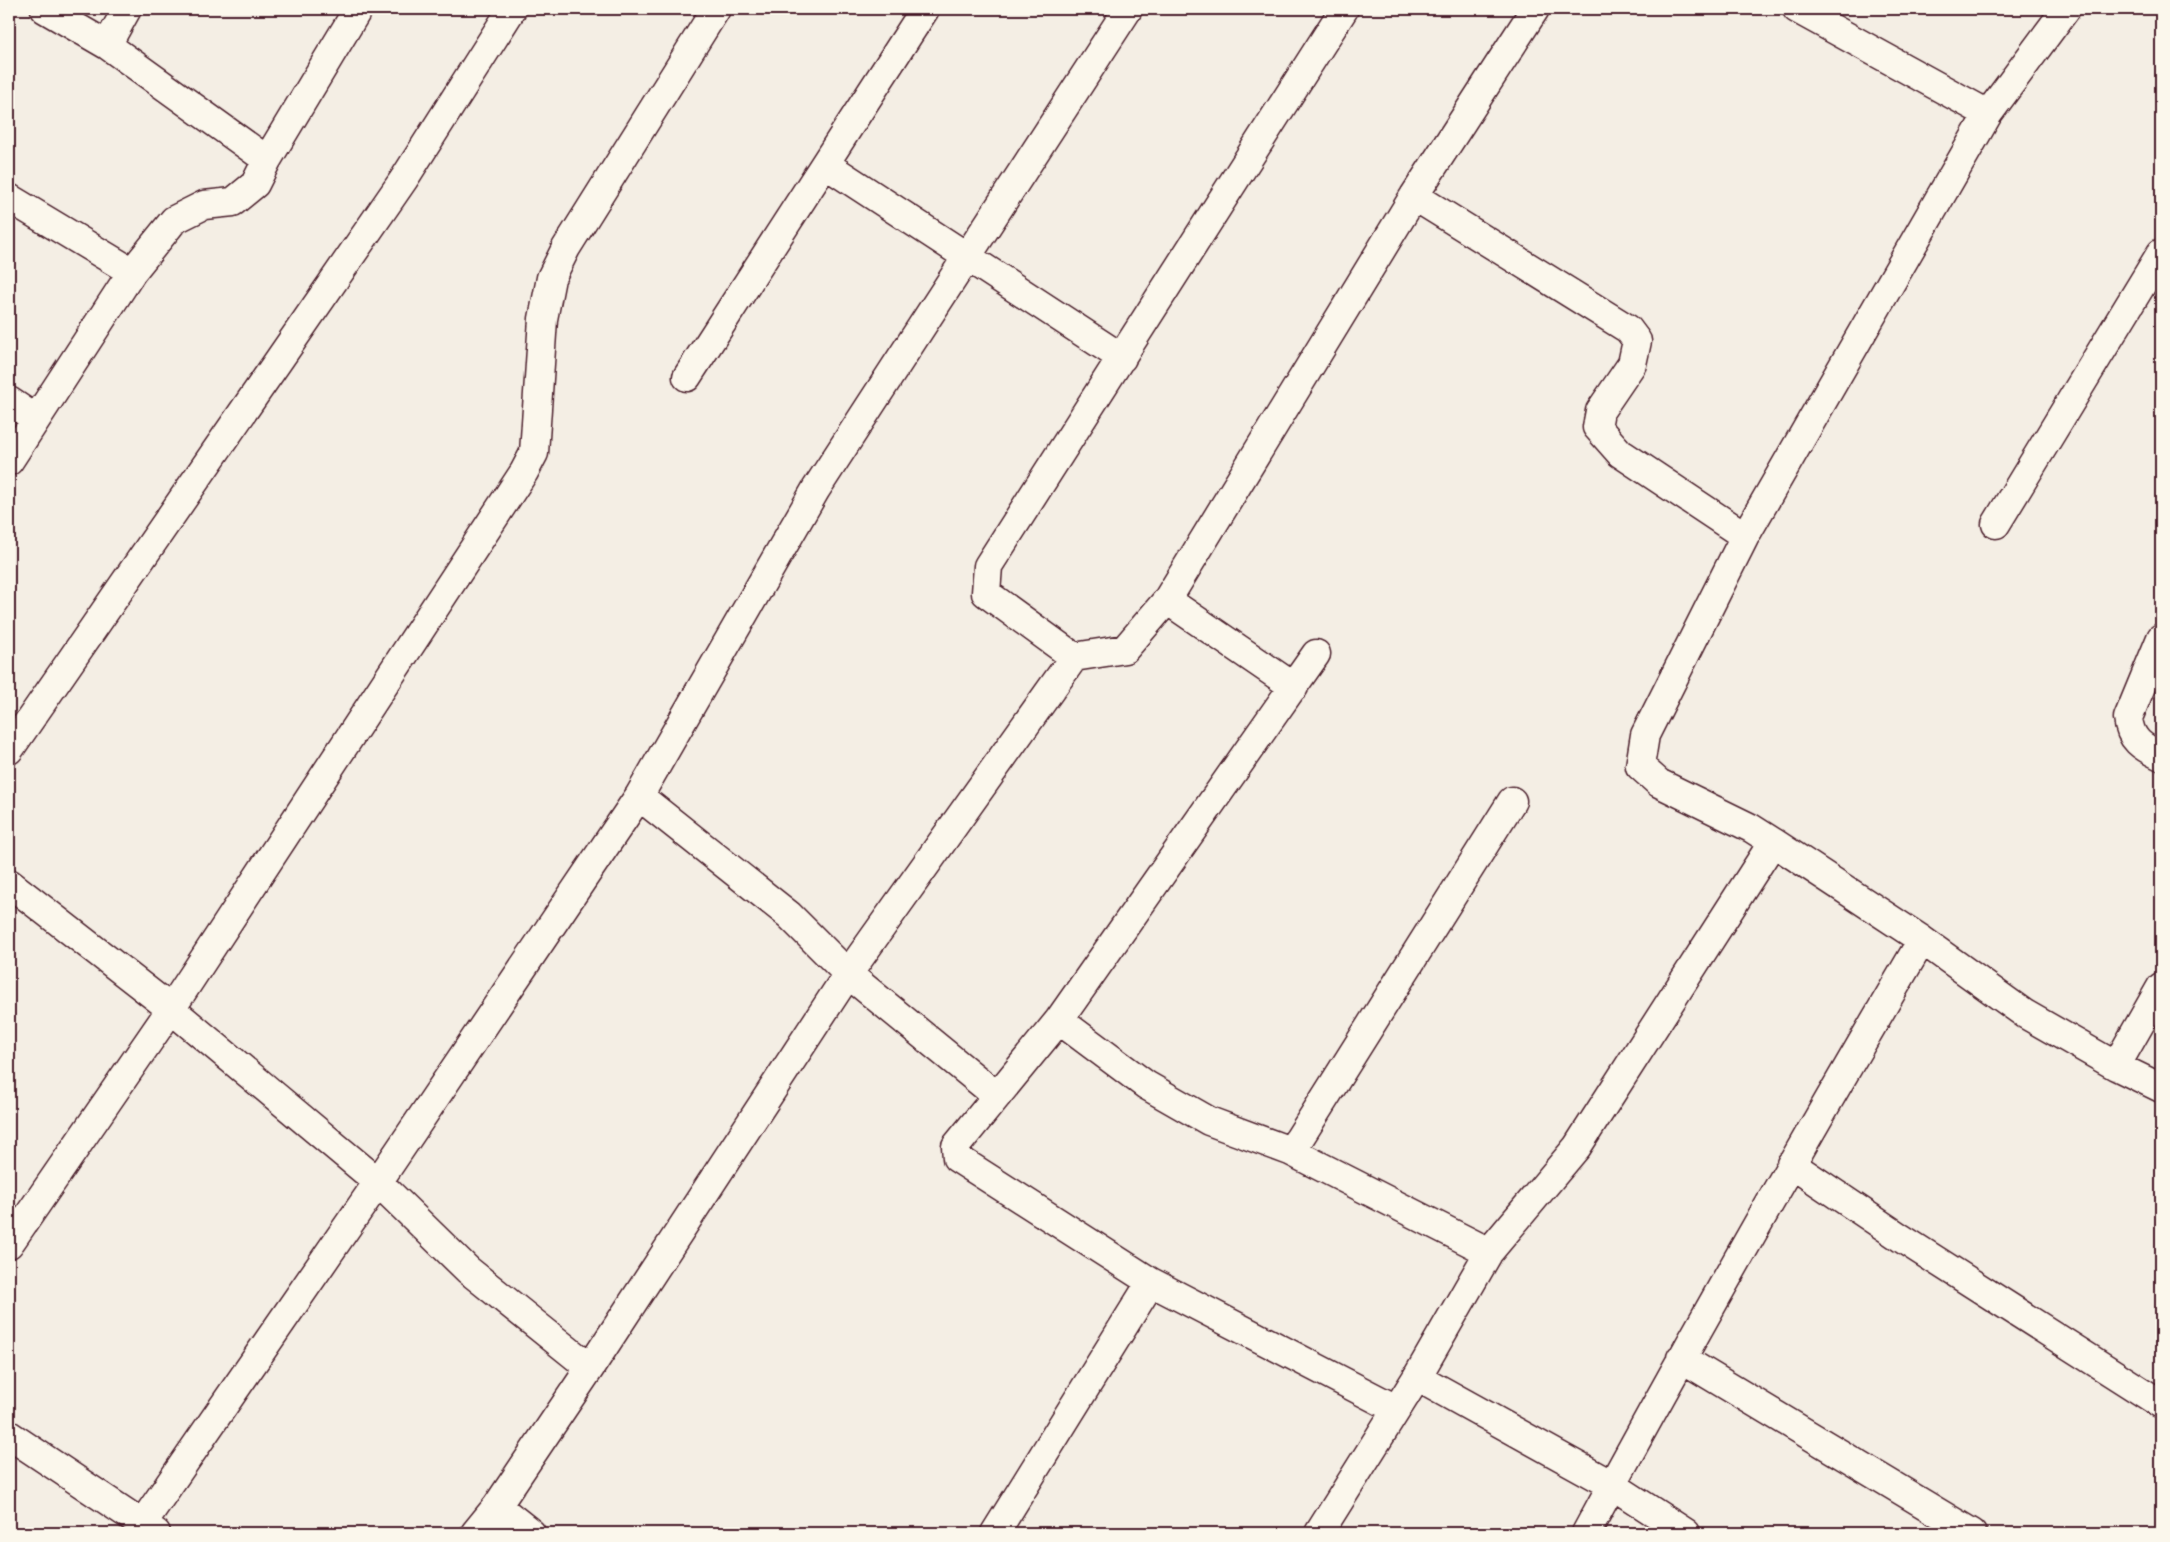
<svg xmlns="http://www.w3.org/2000/svg" width="2170" height="1542" viewBox="0 0 2170 1542" font-family="Delius,sans-serif">
<style>
.lines{fill:none;stroke-linecap:round;stroke-linejoin:round}
.street-casing{stroke:#4a1f2b;stroke-width:31}
.street{stroke:#fbf7ec;stroke-width:28}
</style>
<rect width="100%" height="100%" fill="#f4eee4"/>
<filter id="ink" filterUnits="userSpaceOnUse"><feTurbulence type="fractalNoise" baseFrequency=".02" numOctaves="2"/><feDisplacementMap in="SourceGraphic" scale="10" xChannelSelector="R" yChannelSelector="G"/><feConvolveMatrix kernelMatrix="1 2 1 2 8 2 1 2 1" color-interpolation-filters="sRGB"/></filter>
<g filter="url(#ink)">
<g class="lines">
<g class="street-casing">
<path id="street" d="M45,9l62,36 160,115
M1797,9l191,105
M107,45l20,-36
M825,164l297,194
M1414,196l214,133 9,12 -5,23 -32,47 -3,16 23,26 125,83
M9,198l123,74
M687,377l238,-368
M9,401l27,18
M9,461l123,-189 42,-52 30,-15 29,-3 22,-18 12,-24 91,-151
M1996,524l165,-271
M1167,600l127,87
M2161,638l-33,80c2,22 14,29 33,38
M1316,654l-257,366 -103,126 1,12 194,124 245,127
M1074,657l-88,-64 2,-27 356,-557
M9,750l395,-571 108,-170
M639,796l150,119 59,59 149,122
M1773,842l149,98 103,74 91,52 45,22
M9,883l162,126 207,173 90,88 122,98
M1059,1020l87,65 63,36 81,30 9,-12 213,-338
M2116,1066l45,-79
M1290,1151l199,101
M1791,1164l110,74 260,166
M9,1244l162,-235 353,-537 10,-19 9,-134 8,-41 15,-30 150,-239
M1681,1358l291,175
M1417,1377l195,108 74,48
M9,1435l147,98
M497,1506l34,27
M142,1524l236,-342 261,-386 177,-307 312,-480
M475,1533l22,-27 93,-138 258,-394 226,-317 51,-8 42,-49 247,-404 121,-187
M995,1533l156,-251
M1319,1533l98,-156 72,-125 88,-105 196,-305 -22,-14 -92,-45 -19,-17 5,-31 100,-199 243,-422 78,-105
M1586,1533c108,-200 221,-397 336,-593"/>
</g>
<use href="#street" class="street"/>
</g>
</g>
<rect width="2170" height="1542" fill="none" stroke="#fbf7ec" stroke-width="30"/>
<rect x="15" y="15" width="2140" height="1512" fill="none" stroke="#4a1f2b" stroke-width="2" filter="url(#ink)"/>
</svg>
